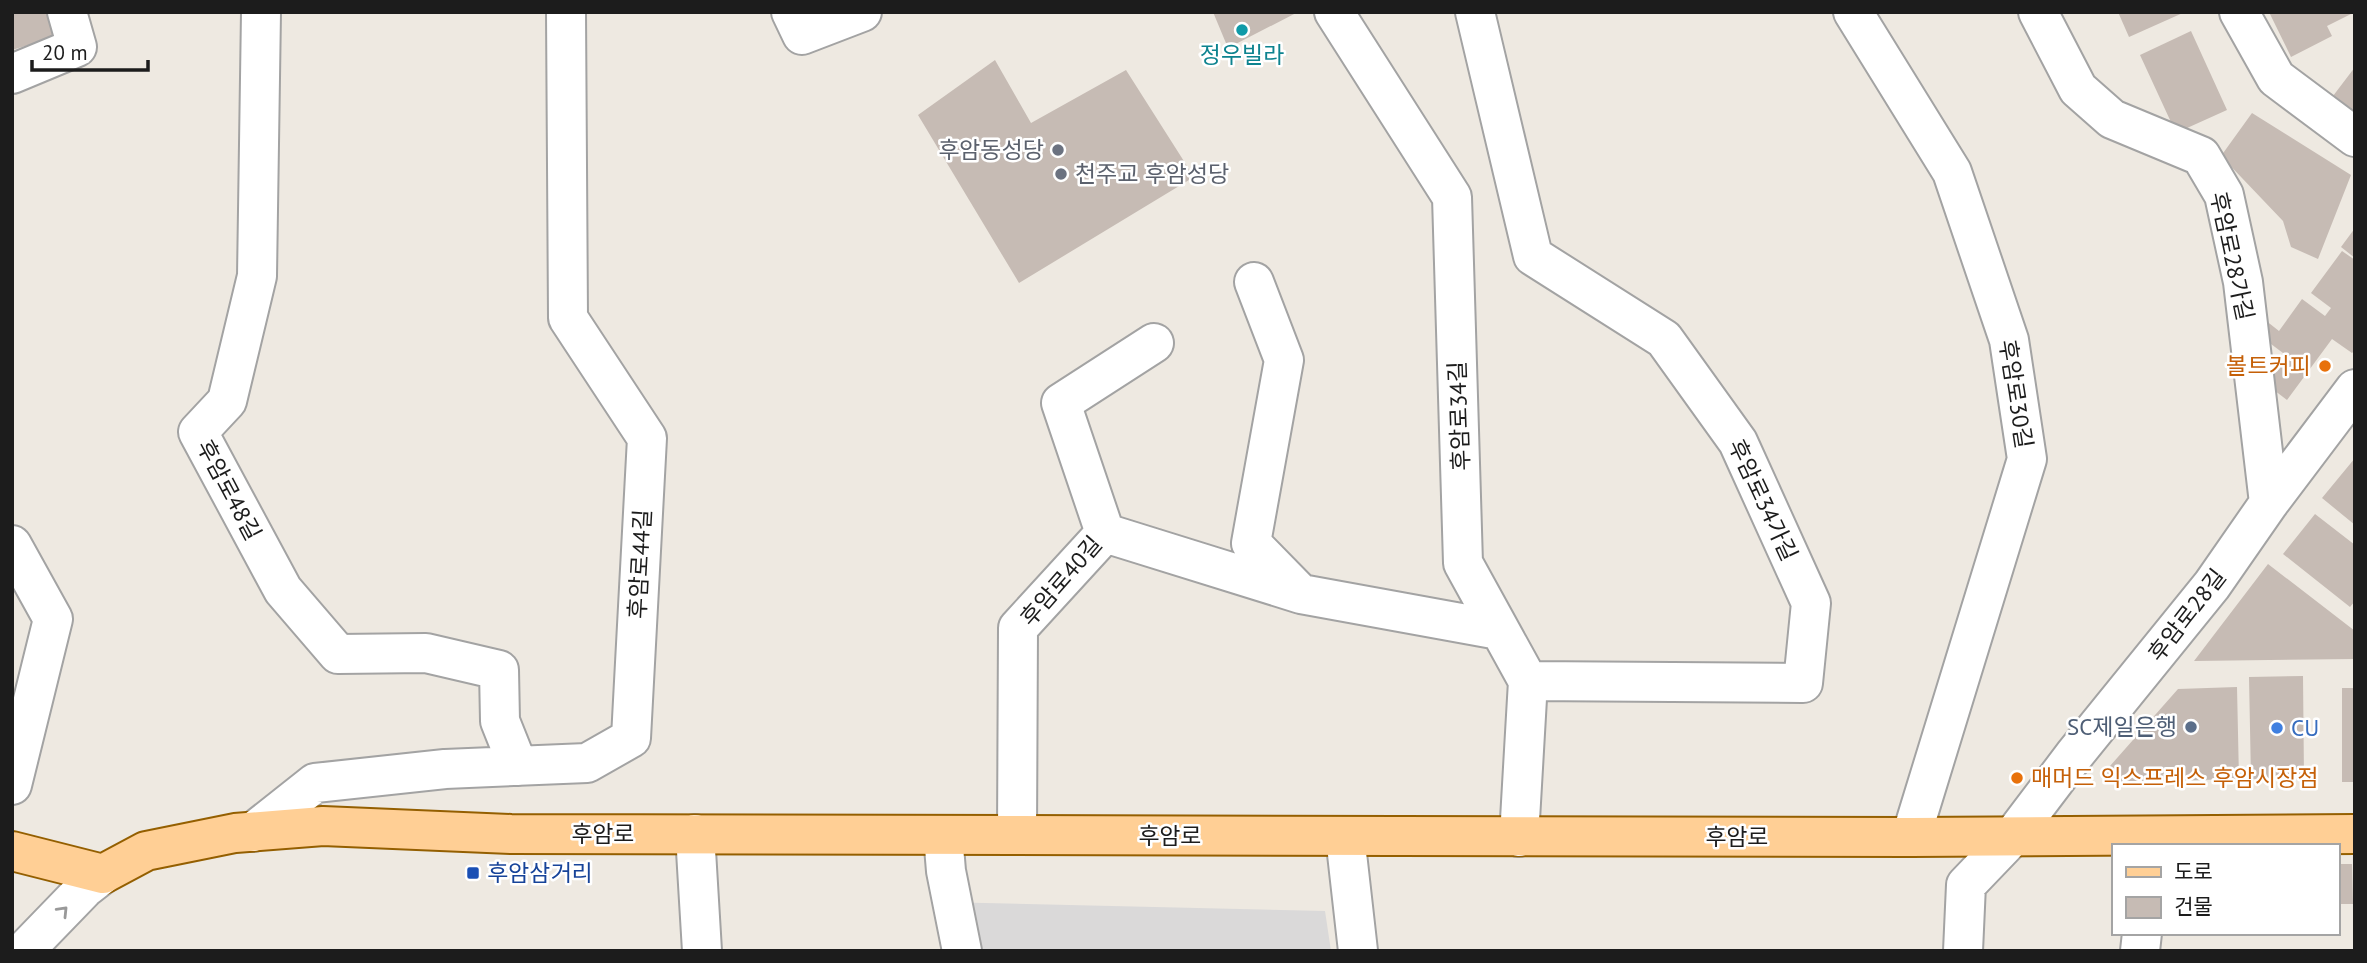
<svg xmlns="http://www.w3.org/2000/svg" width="2367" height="963" viewBox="0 0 2367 963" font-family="'PT Sans','Noto Sans KR',sans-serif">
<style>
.residential{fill:#dad9d9}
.building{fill:#c6bbb4}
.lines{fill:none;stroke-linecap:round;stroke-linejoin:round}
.minor-casing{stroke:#a3a3a3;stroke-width:42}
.major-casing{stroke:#945f00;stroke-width:42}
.minor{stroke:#fff;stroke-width:38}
.major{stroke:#ffcf95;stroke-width:38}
.oneway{stroke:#999}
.culture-dot{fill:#0f9aa8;stroke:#fff;stroke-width:2.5}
.worship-dot{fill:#6b7280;stroke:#fff;stroke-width:2.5}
.food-dot{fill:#e8710a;stroke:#fff;stroke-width:2.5}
.service-dot{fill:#5c6f8a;stroke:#fff;stroke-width:2.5}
.shop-dot{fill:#3f7fe0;stroke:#fff;stroke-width:2.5}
.transit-dot{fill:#1a4fb4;stroke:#fff;stroke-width:2.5}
.labels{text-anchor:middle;stroke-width:5;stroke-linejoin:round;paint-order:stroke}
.culture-label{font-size:23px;fill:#0d838f;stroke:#fff}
.worship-label{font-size:23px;fill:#5b616d;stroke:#fff;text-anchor:end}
.street-label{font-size:23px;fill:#1c1c1c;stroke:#fff}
.food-label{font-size:23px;fill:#c56008;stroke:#fff;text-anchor:end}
.service-label{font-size:23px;fill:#4e5e75;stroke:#fff;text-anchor:end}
.shop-label{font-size:23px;fill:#366cbe;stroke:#fff;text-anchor:start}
.transit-label{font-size:23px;fill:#164399;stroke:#fff;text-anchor:start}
</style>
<rect width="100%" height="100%" fill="#eee9e1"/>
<path class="residential" d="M940,902l385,9 6,40h-374z"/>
<path class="building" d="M12,12h37l6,25 -43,13z
M1213,12h85l-70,36z
M2118,12h67l-56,25z
M2269,12h86l-28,14 5,10 -41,21z
M2191,31l36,79 -51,23 -36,-78z
M995,60l36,63 95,-53 68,107 -175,106 -101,-168z
M2355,67v45l-22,-16z
M2252,113l99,62 -33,84 -27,-12 -8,-26 -62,-65z
M2355,228v30l-14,-11z
M2342,251l13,9v90l-3,3 -20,-14 -45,61 -21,-16 21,-28 -28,-21 1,-19 19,15 23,-32 23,17 6,-8 -20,-15z
M2355,458v67l-33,-27z
M2315,514l40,31v56l-5,6 -67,-53z
M2268,564l87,67 -1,28 -160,2z
M2303,676l1,102 -53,1 -2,-102z
M2237,687l2,92 -119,3 -11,-5 -2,-5 3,-6 68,-77z
M2342,688h13v94h-13z
M2337,864h15l1,40h-16z"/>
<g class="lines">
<g class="minor-casing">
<path id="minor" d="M261,12l-4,264 -30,125 -29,31 85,158 55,64 88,-1 73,17 1,51 18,45
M791,12l11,23 60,-23
M1334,12l118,185 11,366 65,118 -9,156
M1475,12l58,244 131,83 74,103 73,161 -8,80 -275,-2
M1853,12l99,160 57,168 18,119 -116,378
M2038,12l40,77 34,30 89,37 23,39 19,87 26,221
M2239,12l37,66 79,59
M12,74l65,-27 -10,-35
M1254,282l30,78 -33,183 46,47
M1105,533l196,61 198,36
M12,545l41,74 -41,166
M253,832l62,-49 130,-14 142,-6 44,-25 16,-300 -79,-120 -2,-306
M695,834l7,117
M943,835l3,36 16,80
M1017,835l1,-207 87,-95 -44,-130 93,-60
M1345,836l13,115
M24,951l61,-63 18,-14
M1963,951l3,-66 47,-49 62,-82 137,-169 57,-82 86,-114
M2140,951l2,-18"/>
</g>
<g class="major-casing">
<path id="major" d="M12,851l91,23 43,-23 89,-18 88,-7 188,8 1400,3 444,-3"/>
</g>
<use href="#minor" class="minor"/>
<use href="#major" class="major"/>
</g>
<defs><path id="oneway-chevron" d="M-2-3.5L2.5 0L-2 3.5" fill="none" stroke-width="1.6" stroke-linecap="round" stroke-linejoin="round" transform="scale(1.75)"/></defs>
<use class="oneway" href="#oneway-chevron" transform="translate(63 911) rotate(-46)"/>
<circle class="culture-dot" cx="1242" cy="30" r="7"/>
<g class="worship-dot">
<circle cx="1058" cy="150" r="7"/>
<circle cx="1061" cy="174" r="7"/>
</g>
<g class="food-dot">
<circle cx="2325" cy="366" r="7"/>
<circle cx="2017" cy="778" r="7"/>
</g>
<circle class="service-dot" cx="2191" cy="727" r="7"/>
<circle class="shop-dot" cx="2277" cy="728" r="7"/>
<rect class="transit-dot" x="466" y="866" width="14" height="14" rx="3.5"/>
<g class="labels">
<g class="culture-label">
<text x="1242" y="63">정우빌라</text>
</g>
<g class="worship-label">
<text x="1044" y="158">후암동성당</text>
<text x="1075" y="182" text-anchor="start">천주교 후암성당</text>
</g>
<g class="street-label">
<text transform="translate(2232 256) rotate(78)" y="8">후암로28가길</text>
<text transform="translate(2016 394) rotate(81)" y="8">후암로30길</text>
<text transform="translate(1459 416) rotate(-92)" y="8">후암로34길</text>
<text transform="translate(229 490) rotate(62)" y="8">후암로48길</text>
<text transform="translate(1763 500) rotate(65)" y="8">후암로34가길</text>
<text transform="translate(640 564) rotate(-87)" y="8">후암로44길</text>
<text transform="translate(1061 581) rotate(-49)" y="8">후암로40길</text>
<text transform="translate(2187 615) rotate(-52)" y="8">후암로28길</text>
<text x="603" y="842">후암로</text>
<text x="1170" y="844">후암로</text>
<text x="1737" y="845">후암로</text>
</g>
<g class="food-label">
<text x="2311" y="374">볼트커피</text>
<text x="2031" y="786" text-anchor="start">매머드 익스프레스 후암시장점</text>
</g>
<g class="service-label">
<text x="2177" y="735">SC제일은행</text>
</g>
<g class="shop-label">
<text x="2291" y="736">CU</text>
</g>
<g class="transit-label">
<text x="487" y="881">후암삼거리</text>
</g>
</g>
<rect width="2367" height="963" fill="none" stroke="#1c1c1c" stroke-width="28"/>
<rect x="2112" y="844" width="228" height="91" fill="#ffffff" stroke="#a4a4a4" stroke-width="2"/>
<rect x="2126" y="867" width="35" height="10" fill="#ffcf95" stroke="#a4a4a4" stroke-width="2"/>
<text x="2174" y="879" font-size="21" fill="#1c1c1c">도로</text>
<rect x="2126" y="897" width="35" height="21" fill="#c6bbb4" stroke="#a4a4a4" stroke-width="2"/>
<text x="2174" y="914" font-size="21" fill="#1c1c1c">건물</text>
<path d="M32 60v10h116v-10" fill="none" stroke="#1c1c1c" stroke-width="3.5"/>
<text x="42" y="60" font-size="21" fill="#1c1c1c" stroke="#ffffff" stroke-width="5" paint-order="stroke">20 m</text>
</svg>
